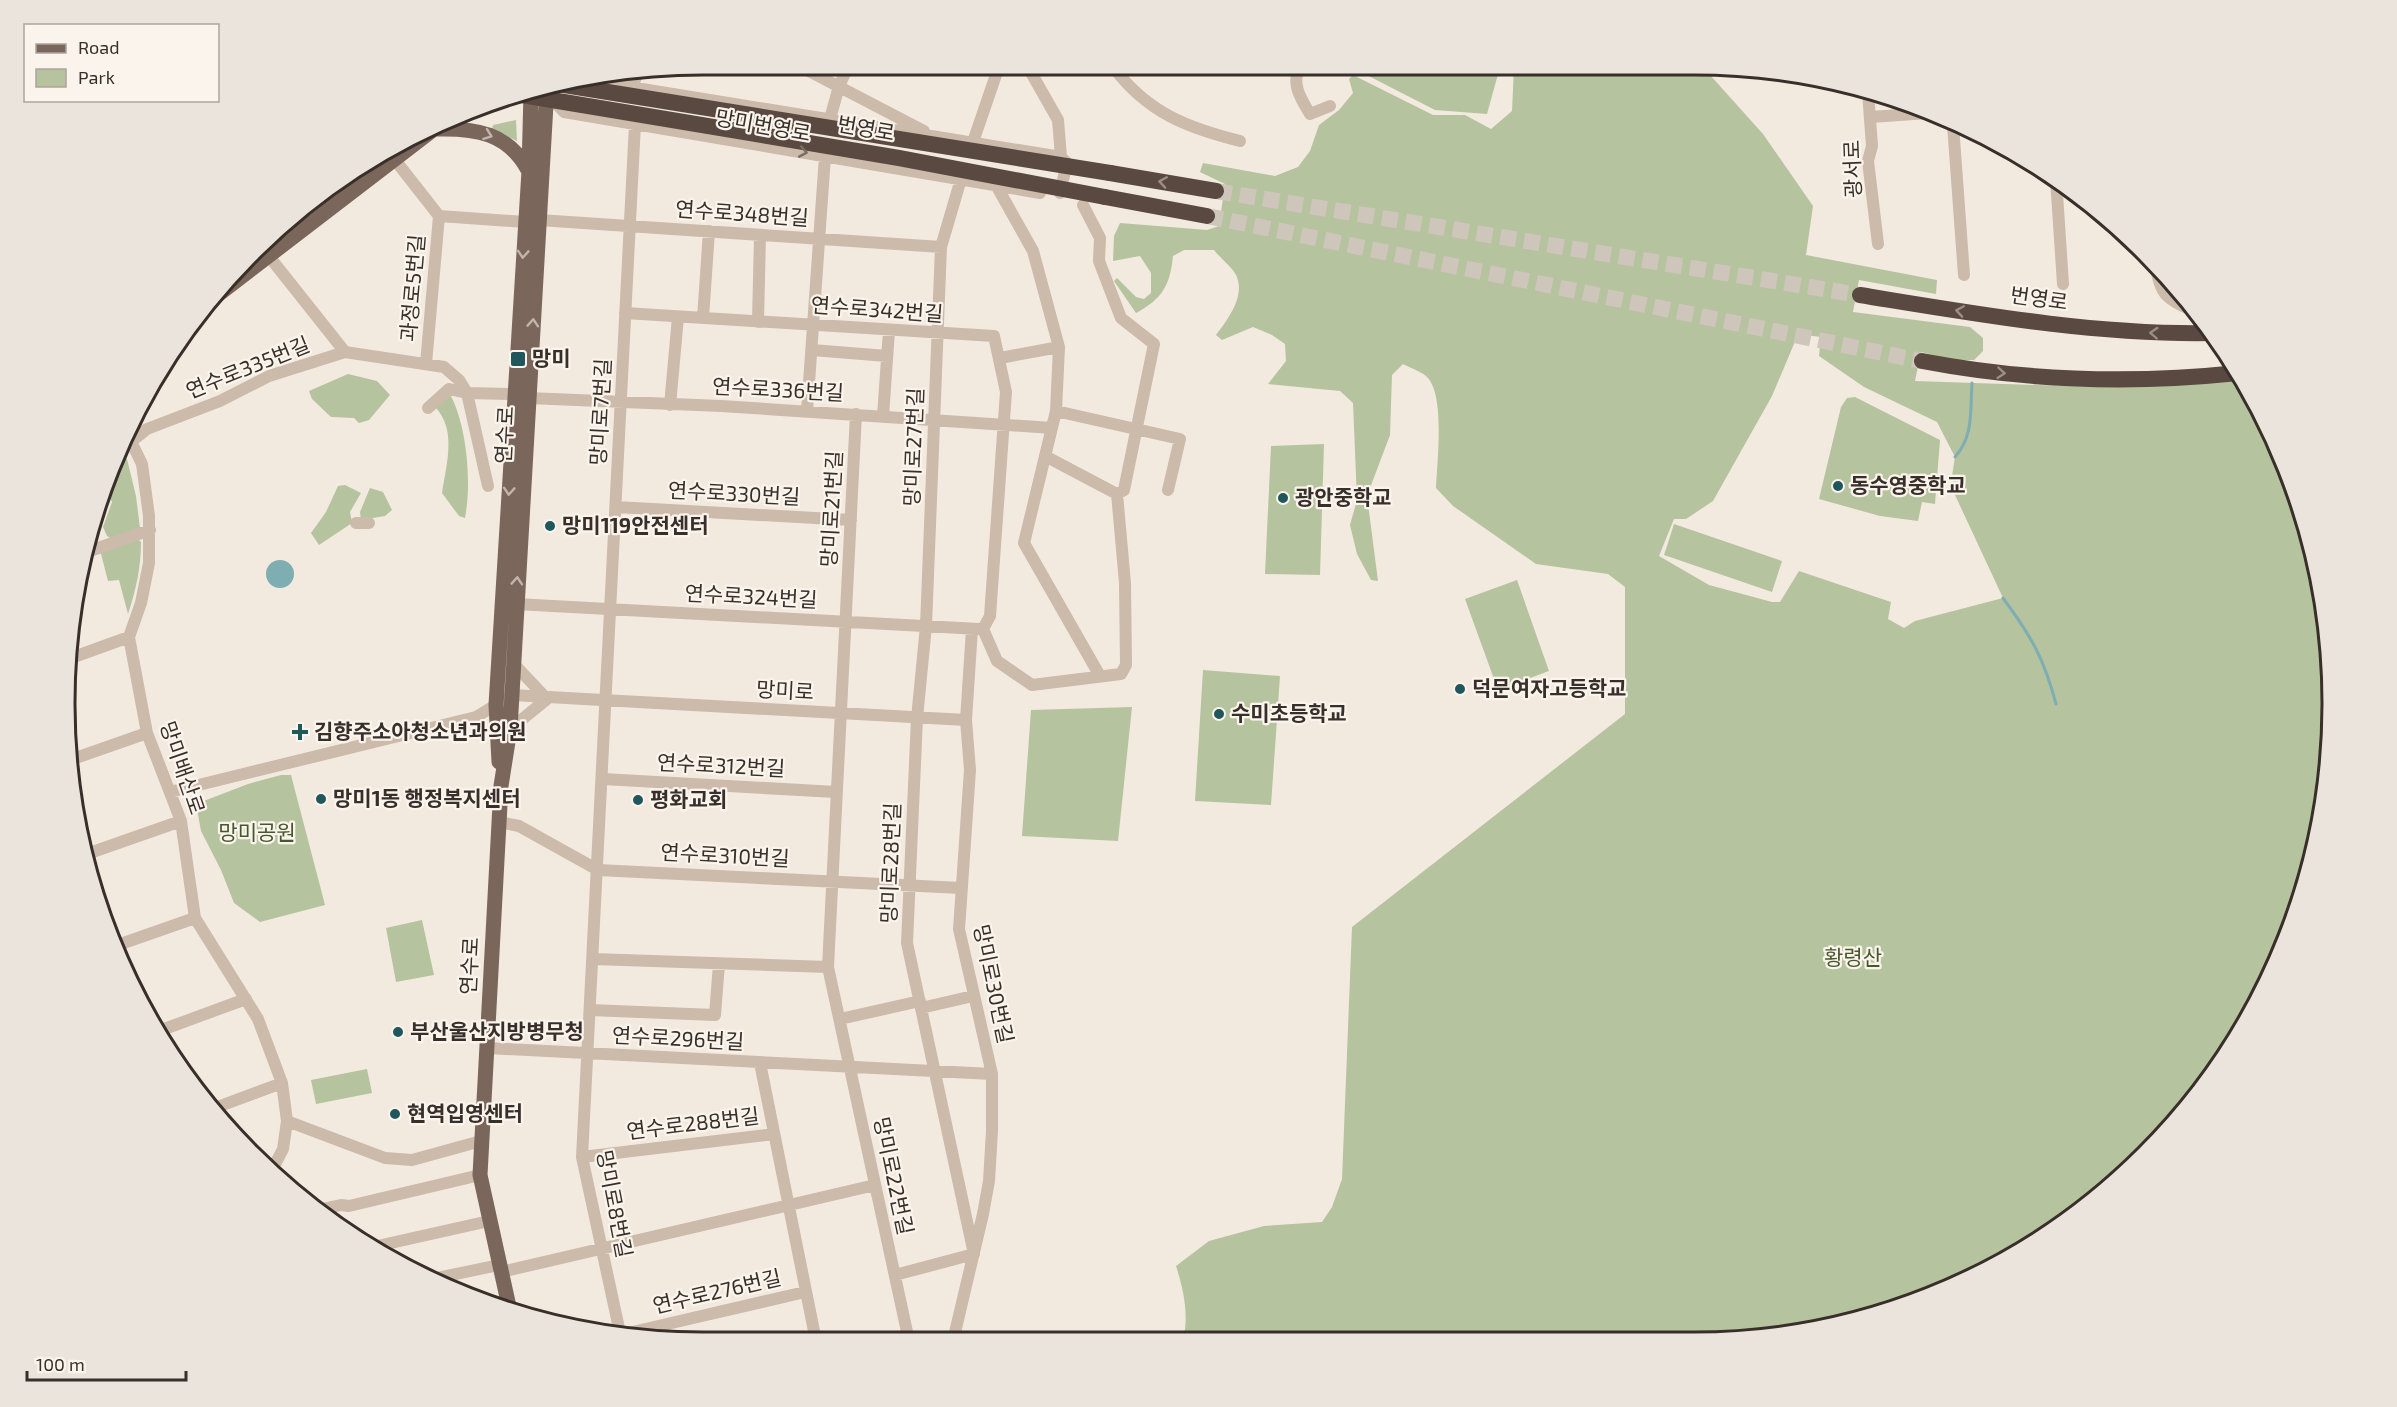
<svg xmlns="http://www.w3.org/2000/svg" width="2397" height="1407" viewBox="0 0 2397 1407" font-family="'Exo 2','Noto Sans KR',sans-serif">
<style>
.green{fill:#b6c39f;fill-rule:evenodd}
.water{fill:#7eaeb1}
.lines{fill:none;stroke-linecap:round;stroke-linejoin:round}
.stream{stroke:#7eaeb1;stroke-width:3}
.highway-tunnel{stroke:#cec5bb;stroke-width:16;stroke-dasharray:16 8;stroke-linecap:butt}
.minor{stroke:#ccbaab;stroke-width:12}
.major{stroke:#7b665b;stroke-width:15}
.highway{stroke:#5a4941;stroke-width:16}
.highway-bridge{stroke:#5a4941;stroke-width:16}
.oneway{stroke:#c1b4ab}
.oneway2{stroke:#7b6e64}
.oneway3{stroke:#9a8d85}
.poi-dot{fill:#1f575c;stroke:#faf4ec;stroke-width:2}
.labels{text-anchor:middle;stroke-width:4.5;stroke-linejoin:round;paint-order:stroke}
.street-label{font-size:21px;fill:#392f2a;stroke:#faf4ec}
.poi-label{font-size:21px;font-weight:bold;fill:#392f2a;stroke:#faf4ec;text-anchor:start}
.park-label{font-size:21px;fill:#48582d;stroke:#faf4ec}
.rim{fill:none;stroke:#392f2a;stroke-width:3}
</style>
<rect width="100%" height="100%" fill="#f3eadf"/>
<path class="green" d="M1702,66l61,68 50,72 -7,49 131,25 -1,14 -77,-14 -6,32 117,15 13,11v13l-9,9h-20l-33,-8 -6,29 182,6 145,-7 42,79 36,119 12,125 -12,125 -36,120 -59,110 -80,98 -132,101 -114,52 -163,32h-553c6,-26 1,-50 -7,-75l33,-25 55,-15 58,-4 10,-15 10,-28 10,-252 273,-213v-127l-17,-13 -72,-10 -83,-58 -17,-18c1,-26 9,-90 -8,-110 -5,-6 -18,-10 -25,-14l-11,11 -2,60 -23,61 11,85 -7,-1 -14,-26 -7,-29 7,-25 -4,-97 -13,-12 -72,-7 18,-23 -1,-17 -13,-9 -19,-8 -31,13 -6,-5c12,-16 30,-39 20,-60 -4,-8 -16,-17 -22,-25h-30l-11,6c-3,30 -11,43 -37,57l-22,-32 3,-3 19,19 8,2 7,-6v-20l-11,-17 -27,5 1,-25 6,-13 87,7 12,-4 6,-42 -25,-12 3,-9 72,13 23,-9 12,-16 9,-26 20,-15 14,-17 -4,-14 4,-4 80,40h32l26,14 21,-18 2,-44zM1805,335l16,2 -2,19 45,31 73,35 18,35 -3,19 3,19 48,103 -88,23 -11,7 -16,-9 3,-17 -92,-31 -19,31h-8l-63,-17 -50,-29 15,-37h12l27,-18 59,-105 25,-59z
M1351,67h149l-13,47 -52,-4z
M516,120l1,21 -25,-12 1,-4z
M348,374l29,7 13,14 -21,25 -10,3 -5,-5 -23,-1 -19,-18 -3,-8z
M450,394c17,32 22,88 15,124l-6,-2 -17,-23c4,-28 15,-62 -6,-85z
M1855,397l85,43 -5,64 -13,-2 -4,19 -38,-5 -61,-17 22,-92 6,-9z
M1324,444l-4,131 -55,-1 6,-128z
M127,459l9,37 4,32 -28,11 -5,-3 -4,-9 9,-25 -7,-14 9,-24z
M345,485l16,8 -11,19 2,11 -33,22 -8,-12 15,-21 12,-26z
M370,488l13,4 9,18 -7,6 -24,4 -1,-8z
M1674,524l108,37 -10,31 -108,-37z
M137,538l4,4c0,25 -5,48 -13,72l-9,-34 -11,1 -8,-31z
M1517,580l32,91 -51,19 -33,-91z
M1203,670l77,6 -9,129 -76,-4z
M1132,707l-14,134 -96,-5 9,-126z
M281,775h10l34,130 -65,17 -26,-19 -13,-33 -20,-39 -5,-27 52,-20z
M422,920l12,55 -38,7 -10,-54z
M367,1069l5,24 -56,11 -5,-24z"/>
<path class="water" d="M266 574a14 14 0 1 1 28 0a14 14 0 1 1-28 0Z"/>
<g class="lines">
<path class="stream" d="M1955,457c19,-21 15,-47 17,-74
M2003,598c28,38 41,60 53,106"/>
<path class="highway-tunnel" d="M1216,191l644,104
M1207,216l715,145"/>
<path class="minor" d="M1072,68h11
M1114,68c34,45 74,60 126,73
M1299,68c-8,17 3,32 11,46l20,-8
M805,69l119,62
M1029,69l29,51 3,37
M581,79l480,78 6,6 -7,30
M630,92l9,-22
M1868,92l4,54 -4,15 10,83
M551,98l13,14 476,81
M1871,117l57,-4
M830,119l9,-33 8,-17
M1953,125l11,150
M973,142l25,-73
M388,151l51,65 -13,148
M961,179l-20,68 -15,379 -9,92 -10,225 67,311
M2056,179l7,105
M996,185l37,66 26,96 -3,64 -32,132 76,133
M1083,205l17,33 -1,23 22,57 33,26 -30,146 -7,4
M439,216l86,6
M539,220l402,27
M260,245l85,107
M2156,265c3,29 11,35 38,46
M625,313l369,23 12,56 -16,224 -7,13 14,32 35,24 89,-11 5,-9 -1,-82 -8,-89 -72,-38
M703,318l6,-87
M758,322l2,-87
M812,350l75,6
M1000,358l59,-11
M528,398l193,8 331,22
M670,405l8,-88
M428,408l21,-19 18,4 21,93
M807,411l18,-255
M1056,411l124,28 -12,51
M856,414l-28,553 81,374
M883,416l6,-85
M126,431l16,33 7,52v47l-8,40 -12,34 18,96 34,88 14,97 63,101 24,64 5,38 -4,28 -12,23
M133,440l14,-11 73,-28 49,-25 76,-24 99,15 15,13 8,13 47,1
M616,507l235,13
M356,523h13
M84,553l66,-23
M516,604l463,25
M71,658l58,-21
M510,729l37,-30 -34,-36
M70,760l77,-27
M603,779l233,13
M170,792l306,-75 36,-22 454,25
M499,822l20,4 79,44 363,18
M84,855l97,-34
M115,946l80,-28
M593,959l235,8
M921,1008l52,-12
M590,1010l125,5 4,-51
M840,1019l80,-18
M156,1032l90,-33
M487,1048l505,26
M760,1063l56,278
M212,1109l70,-26
M287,1121l98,37 27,2 69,-19
M582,1157l192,-23
M317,1210l24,-5 8,1 131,-31
M373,1247l116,-26
M501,1272l374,-87
M895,1275l79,-21
M437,1278l62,-13
M620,1333l-38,-176 53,-1033
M624,1334l181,-42
M953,1341l30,-127 6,-33 3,-50v-57l-33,-145 11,-159 -4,-50 6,-91"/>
<path class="major" d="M437,129c39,-1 71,4 91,41
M215,297l219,-168 45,-22 49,-14
M499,762l-3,-57 33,-534 2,-80
M510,1311l-30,-136 21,-389 9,-57 37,-642"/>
<path class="highway" d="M1110,173l106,18
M1105,197l102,19
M1860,295c117,19 234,40 352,38
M1922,361c104,20 211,23 316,12"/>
<path class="highway-bridge" d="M558,84l552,89
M516,94l383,64 206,39"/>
</g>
<defs><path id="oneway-chevron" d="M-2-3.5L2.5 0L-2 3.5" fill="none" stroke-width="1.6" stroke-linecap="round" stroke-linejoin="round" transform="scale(1.5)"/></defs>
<g class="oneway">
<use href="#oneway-chevron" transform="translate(488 135) rotate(20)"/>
<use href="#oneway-chevron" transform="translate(523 254) rotate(94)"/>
<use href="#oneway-chevron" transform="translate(533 323) rotate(-86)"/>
<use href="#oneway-chevron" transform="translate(509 491) rotate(94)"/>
<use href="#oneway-chevron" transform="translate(517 581) rotate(-86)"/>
</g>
<use class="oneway2" href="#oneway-chevron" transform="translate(803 152) rotate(10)"/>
<g class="oneway3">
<use href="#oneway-chevron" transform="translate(1163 182) rotate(-171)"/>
<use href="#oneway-chevron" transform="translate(1960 311) rotate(-171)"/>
<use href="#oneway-chevron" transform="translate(2154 333) rotate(-177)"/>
<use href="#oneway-chevron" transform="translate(2001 373) rotate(5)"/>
</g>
<g class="poi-dot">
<rect x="510" y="351" width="16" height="16" rx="3"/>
<circle cx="1838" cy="486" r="6"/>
<circle cx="1283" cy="498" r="6"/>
<circle cx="550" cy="526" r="6"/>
<circle cx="1460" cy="689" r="6"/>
<circle cx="1219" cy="714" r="6"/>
<path d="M297 723h6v6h6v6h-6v6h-6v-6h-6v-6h6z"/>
<circle cx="321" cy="799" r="6"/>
<circle cx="638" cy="800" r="6"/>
<circle cx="398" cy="1032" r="6"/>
<circle cx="395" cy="1114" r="6"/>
</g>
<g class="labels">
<g class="street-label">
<text transform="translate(763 126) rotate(10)" y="7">망미번영로</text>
<text transform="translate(866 129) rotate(10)" y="7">번영로</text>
<text transform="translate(1853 169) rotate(-92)" y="7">광서로</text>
<text transform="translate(742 214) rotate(4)" y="7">연수로348번길</text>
<text transform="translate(413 288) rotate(-85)" y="7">과정로5번길</text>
<text transform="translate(2039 299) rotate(8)" y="7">번영로</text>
<text transform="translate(877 310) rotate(4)" y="7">연수로342번길</text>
<text transform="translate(248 368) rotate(-22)" y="7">연수로335번길</text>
<text transform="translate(778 390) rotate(3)" y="7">연수로336번길</text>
<text transform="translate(601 412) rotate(-87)" y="7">망미로7번길</text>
<text transform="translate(505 435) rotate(-87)" y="7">연수로</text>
<text transform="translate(914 447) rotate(-88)" y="7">망미로27번길</text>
<text transform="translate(734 494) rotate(3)" y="7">연수로330번길</text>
<text transform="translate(832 509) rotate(-87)" y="7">망미로21번길</text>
<text transform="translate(751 597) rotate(3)" y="7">연수로324번길</text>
<text transform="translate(785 691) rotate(3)" y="7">망미로</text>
<text transform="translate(721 766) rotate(3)" y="7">연수로312번길</text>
<text transform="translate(182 768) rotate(71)" y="7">망미배산로</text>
<text transform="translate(725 856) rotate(3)" y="7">연수로310번길</text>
<text transform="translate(891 863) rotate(-88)" y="7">망미로28번길</text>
<text transform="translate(470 966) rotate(-87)" y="7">연수로</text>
<text transform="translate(993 984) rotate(78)" y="7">망미로30번길</text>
<text transform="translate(678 1039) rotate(3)" y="7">연수로296번길</text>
<text transform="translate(693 1124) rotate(-7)" y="7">연수로288번길</text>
<text transform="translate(893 1176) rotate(78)" y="7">망미로22번길</text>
<text transform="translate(614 1204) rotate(79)" y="7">망미로8번길</text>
<text transform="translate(717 1292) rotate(-13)" y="7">연수로276번길</text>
</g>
<g class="poi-label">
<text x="532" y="366">망미</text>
<text x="1850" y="493">동수영중학교</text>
<text x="1295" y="505">광안중학교</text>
<text x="562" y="533">망미119안전센터</text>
<text x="1472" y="696">덕문여자고등학교</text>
<text x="1231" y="721">수미초등학교</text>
<text x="314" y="739">김향주소아청소년과의원</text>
<text x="333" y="806">망미1동 행정복지센터</text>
<text x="650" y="807">평화교회</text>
<text x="410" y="1039">부산울산지방병무청</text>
<text x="407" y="1121">현역입영센터</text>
</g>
<g class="park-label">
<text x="257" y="840">망미공원</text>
<text x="1853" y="965">황령산</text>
</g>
</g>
<path d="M0 0H2397V1407H0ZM703 75H1694A628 628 0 0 1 2322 703V704A628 628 0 0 1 1694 1332H703A628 628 0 0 1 75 704V703A628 628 0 0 1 703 75Z" fill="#ebe4dc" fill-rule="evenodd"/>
<path class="rim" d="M703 75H1694A628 628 0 0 1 2322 703V704A628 628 0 0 1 1694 1332H703A628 628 0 0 1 75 704V703A628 628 0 0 1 703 75Z"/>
<rect x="24" y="24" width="195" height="78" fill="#faf4ec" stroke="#ada59e" stroke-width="1.5"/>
<rect x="36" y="44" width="30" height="9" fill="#7b665b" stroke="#ada59e" stroke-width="1.5"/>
<text x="78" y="54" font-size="18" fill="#392f2a">Road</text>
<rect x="36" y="69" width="30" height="18" fill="#b6c39f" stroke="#ada59e" stroke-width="1.5"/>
<text x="78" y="84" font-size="18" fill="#392f2a">Park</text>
<path d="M27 1371v9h159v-9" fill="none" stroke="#392f2a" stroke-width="3"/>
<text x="36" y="1371" font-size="18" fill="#392f2a" stroke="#faf4ec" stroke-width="4.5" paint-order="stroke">100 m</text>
</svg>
